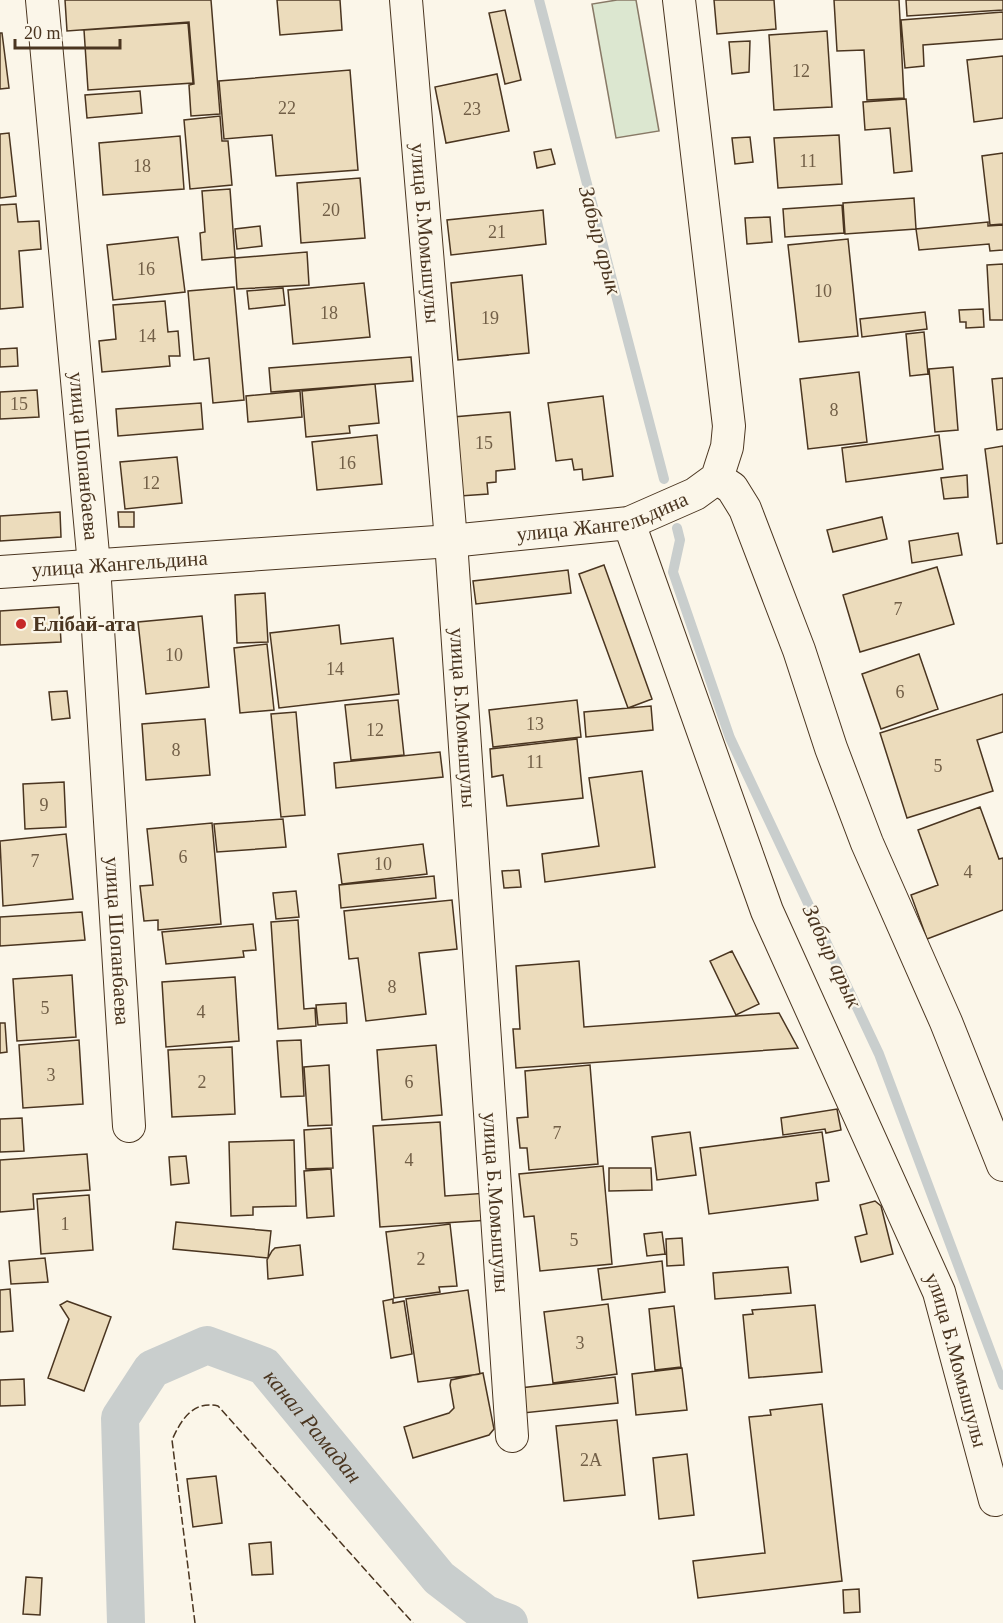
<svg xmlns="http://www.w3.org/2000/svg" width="1003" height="1623" viewBox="0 0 1003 1623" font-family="'Times New Roman',serif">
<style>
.green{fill:#dce7d0;stroke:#887966;stroke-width:1.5}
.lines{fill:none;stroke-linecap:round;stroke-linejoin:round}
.stream{stroke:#c9cecd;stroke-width:10}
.canal{stroke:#c9cecd;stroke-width:38}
.building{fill:#ecdcbc;stroke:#4a3520;stroke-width:1.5}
.minor-casing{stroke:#4a3520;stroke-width:34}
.minor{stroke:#fbf6e9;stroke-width:32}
.fence{stroke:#4a3520;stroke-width:1.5;stroke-dasharray:8 3;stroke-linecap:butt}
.poi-dot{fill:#c62828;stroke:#fbf6e9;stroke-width:2}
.labels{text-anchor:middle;stroke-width:4.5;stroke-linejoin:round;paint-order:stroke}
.number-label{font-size:18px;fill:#725f47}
.street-label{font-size:21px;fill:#4a3520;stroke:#fbf6e9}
.poi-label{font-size:21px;font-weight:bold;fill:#4a3520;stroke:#fbf6e9;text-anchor:start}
.water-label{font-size:22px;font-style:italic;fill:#4a3520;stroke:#fbf6e9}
</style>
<rect width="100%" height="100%" fill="#fbf6e9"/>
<path class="green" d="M617,0h19l23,131 -43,7 -24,-134z"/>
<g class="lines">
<path class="stream" d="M539,0l125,479
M677,528l3,12 -7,32 57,166 149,316 124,331"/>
<path class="canal" id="s1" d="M126,1623l-6,-205 32,-49 55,-24 57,21 175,212 47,36 23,9"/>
</g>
<path class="building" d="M65,0h146l9,114 -29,2 -2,-31 5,-1 -5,-62 -122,9z
M277,0h63l2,30 -62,5z
M714,0h60l2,29 -59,5z
M834,0h65l5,98 -37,2 -3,-50 -27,1z
M906,0h97v10l-96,6z
M505,10l16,70 -16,4 -16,-71z
M1003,12v27l-80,6 1,21 -19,2 -4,-48z
M188,23l5,60 -105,7 -4,-60z
M827,31l5,76 -58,3 -5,-75z
M0,33h2l7,55 -9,1z
M750,41l-1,31 -17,2 -3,-32z
M1003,56v62l-29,4 -7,-62z
M350,70l8,100 -82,6 -4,-41 -48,4 -5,-58z
M497,74l12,57 -63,12 -11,-56z
M140,91l2,22 -55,5 -2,-23z
M906,99l6,72 -18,2 -4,-45 -25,2 -2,-28z
M220,116l2,25h6l4,44 -42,4 -6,-69z
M9,133l7,63 -16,2v-64z
M839,135l3,49 -64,4 -4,-50z
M180,136l4,53 -81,6 -4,-52z
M750,137l3,25 -18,2 -3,-26z
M551,149l4,15 -18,4 -3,-16z
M1003,153v71l-13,1 -8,-69z
M360,178l5,60 -64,5 -4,-60z
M230,189l5,68 -33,3 -2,-27 5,-1 -3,-41z
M914,198l2,31 -71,5 -2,-31z
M16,204l2,18 21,-1 2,28 -22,2 4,56 -23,2v-104z
M842,205l2,28 -59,4 -2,-28z
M543,210l3,34 -95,11 -4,-35z
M770,217l2,25 -25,2 -2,-26z
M988,222v4l15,-1v25l-13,1 -1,-7 -70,6 -3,-21z
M260,226l2,20 -25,3 -2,-20z
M178,237l7,55 -72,8 -6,-55z
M848,239l10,97 -59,6 -11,-97z
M307,252l2,33 -72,4 -2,-31z
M1003,264v56h-13l-3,-55z
M522,275l7,78 -71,7 -7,-77z
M364,283l6,54 -77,7 -5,-54z
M234,287l10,113 -31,3 -4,-45 -15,2 -6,-69z
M283,288l2,17 -36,4 -2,-18z
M165,301l3,31 10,-1 2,25h-11l1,10 -68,6 -3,-31 17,-2 -3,-34z
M983,309l1,18 -18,1v-6h-6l-1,-12z
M925,312l2,17 -65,8 -2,-18z
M924,332l4,42 -18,2 -4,-42z
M17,348l1,18 -18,1v-18z
M411,357l2,24 -142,11 -2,-24z
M953,367l5,63 -23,2 -6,-63z
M859,372l8,70 -59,7 -8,-70z
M1003,378v51l-6,1 -5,-51z
M375,384l4,39 -30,3 1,7 -44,4 -4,-46z
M37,390l2,27 -39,2v-27z
M300,391l2,26 -54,5 -2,-26z
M603,396l10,80 -30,4 -1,-11 -8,1 -2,-11 -16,2 -8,-58z
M201,403l2,26 -85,7 -2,-27z
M510,412l5,57 -19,2v11l-9,1 1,11 -28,2 -7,-79z
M377,435l5,49 -65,6 -5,-48z
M939,435l4,34 -97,13 -4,-34z
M1003,446v97l-6,1 -12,-95z
M177,457l5,46 -57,6 -5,-47z
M967,475l1,22 -24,2 -3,-21z
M60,512l1,25 -61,4v-25z
M118,512h16v15h-15z
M882,517l5,22 -54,13 -6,-22z
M958,533l4,22 -50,8 -3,-22z
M604,565l48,134 -24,9 -49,-134z
M937,567l17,57 -94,28 -17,-57z
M568,570l3,23 -95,11 -3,-23z
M265,593l3,49 -31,1 -2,-48z
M59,607l2,35 -61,3v-34z
M202,616l7,71 -63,7 -8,-72z
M339,625l2,19 52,-6 6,56 -120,14 -9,-75z
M267,644l7,66 -34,3 -6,-65z
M919,654l19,55 -57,20 -19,-55z
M67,691l3,27 -18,2 -3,-28z
M1003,694v38l-26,8 16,51 -86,27 -27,-85z
M398,700l6,55 -53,5 -6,-55z
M577,700l4,37 -88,10 -4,-37z
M651,706l2,24 -67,7 -2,-25z
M296,712l9,103 -24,2 -10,-103z
M205,719l5,56 -64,5 -4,-56z
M577,739l6,59 -76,8 -4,-31 -11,2 -2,-28z
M440,752l3,25 -107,11 -2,-25z
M642,771l13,96 -110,15 -3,-28 57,-8 -10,-68z
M64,782l2,45 -41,2 -2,-45z
M980,807l19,52 4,-1v52l-76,29 -16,-44 27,-10 -20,-55z
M283,819l3,28 -69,5 -3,-28z
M212,823l9,101 -63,6v-10l-14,1 -4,-35 13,-1 -6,-56z
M66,834l7,65 -70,7 -3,-65z
M423,844l4,30 -85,10 -4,-30z
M519,870l2,17 -17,1 -2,-17z
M434,876l2,22 -95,10 -2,-23z
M296,891l3,26 -23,2 -3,-26z
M452,900l5,49 -38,4 7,61 -60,7 -8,-63 -9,1 -5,-48z
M82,912l3,28 -85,6v-29z
M298,920l6,89 11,-1 1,18 -38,3 -7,-107z
M253,924l3,26 -13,1 1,6 -78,7 -4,-32z
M732,951l27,53 -23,11 -26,-54z
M579,961l5,66 195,-14 19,35 -282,20 -3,-39h7l-4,-63z
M72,975l4,62 -59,4 -4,-62z
M235,977l4,64 -73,6 -4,-65z
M346,1003l1,20 -29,2 -2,-20z
M0,1023h5l2,29 -7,1z
M79,1040l4,64 -60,4 -4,-63z
M301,1040l3,56 -23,1 -4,-56z
M436,1045l6,70 -60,5 -5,-70z
M232,1047l3,67 -63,3 -4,-67z
M329,1065l3,60 -24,1 -4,-59z
M590,1065l8,99 -69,6 -2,-22h-7l-3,-30 11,-1 -3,-46z
M837,1109l4,21 -15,3 -1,-4 -42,6 -2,-17z
M22,1118l2,33 -24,1v-33z
M440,1122l5,74 43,-3 2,27 -110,7 -7,-101z
M331,1128l2,40 -27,1 -2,-39z
M690,1132l6,43 -39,5 -5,-43z
M822,1132l7,49 -13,2 2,17 -109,14 -9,-66z
M294,1140l2,66 -43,1v8l-22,1 -2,-74z
M87,1154l3,36 -57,4 1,15 -34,3v-52z
M186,1156l3,27 -18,2 -2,-28z
M603,1166l9,98 -72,7 -6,-55 -10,1 -5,-43z
M609,1168h42l1,22 -43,1z
M331,1169l3,47 -27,2 -3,-47z
M89,1195l4,55 -52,4 -4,-55z
M875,1201l6,5 12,48 -32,8 -6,-25 12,-3 -7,-29z
M176,1222l95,9 -3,27 -95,-9z
M450,1224l7,62 -18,1 1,5 -46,6 -8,-66z
M662,1232l3,22 -18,2 -3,-22z
M682,1238l2,27 -17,1 -1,-27z
M300,1245l3,30 -35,4 -1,-19 5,-9 3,-3z
M45,1258l3,24 -37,2 -2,-23z
M662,1261l3,31 -63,8 -4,-31z
M788,1267l3,26 -76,6 -2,-26z
M10,1289l3,42 -13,1v-42z
M468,1290l12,84 -62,8 -12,-83z
M393,1299v4l11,-2 8,53 -21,4 -8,-57z
M67,1301l44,16 -27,74 -36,-13 21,-59 -9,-14z
M608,1304l9,70 -64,9 -9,-71z
M815,1305l7,67 -73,6 -6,-63 10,-1 -1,-4z
M674,1306l7,61 -26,3 -6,-61z
M682,1368l5,42 -51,5 -4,-41z
M483,1373l11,56 -5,6 -76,23 -9,-31 45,-14 5,-5 -4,-23 1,-5z
M615,1377l3,26 -95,10 -3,-25z
M24,1379l1,26 -25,1v-26z
M822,1404l20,177 -144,17 -5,-37 72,-8 -16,-136 22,-2 -1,-5z
M617,1420l8,75 -61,6 -8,-75z
M687,1454l7,61 -35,4 -6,-61z
M216,1476l6,47 -29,4 -6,-48z
M271,1542l2,32 -21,1 -3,-31z
M26,1577l16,1 -2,37 -17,-1z
M859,1589l1,23 -16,1 -1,-23z"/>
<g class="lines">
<g class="minor-casing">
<g id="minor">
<path id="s2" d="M42,0l52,565 35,561"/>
<path id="s3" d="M406,0l45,541 61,895"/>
<path d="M717,478l15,10 13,21 54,141 32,98 36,95 79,179 57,143"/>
<path id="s4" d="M629,523l138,388 172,381 56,208"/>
<path id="s5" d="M0,572l451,-31 178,-18 66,-29 22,-16 10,-31 2,-21 -50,-426"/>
</g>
</g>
<use href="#minor" class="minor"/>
<path class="fence" d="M195,1623l-23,-183c9,-20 21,-40 46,-34l195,217"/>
</g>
<circle class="poi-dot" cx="21" cy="624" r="6"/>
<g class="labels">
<g class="number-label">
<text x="801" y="77">12</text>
<text x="287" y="114">22</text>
<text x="472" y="115">23</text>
<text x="808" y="167">11</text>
<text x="142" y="172">18</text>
<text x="331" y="216">20</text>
<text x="497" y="238">21</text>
<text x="146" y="275">16</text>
<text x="823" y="297">10</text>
<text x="329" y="319">18</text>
<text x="490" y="324">19</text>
<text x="147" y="342">14</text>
<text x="19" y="410">15</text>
<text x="834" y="416">8</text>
<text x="484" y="449">15</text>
<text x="347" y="469">16</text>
<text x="151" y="489">12</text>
<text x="898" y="615">7</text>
<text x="174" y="661">10</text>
<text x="335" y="675">14</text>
<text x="900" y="698">6</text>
<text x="535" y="730">13</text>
<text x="375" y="736">12</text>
<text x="176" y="756">8</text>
<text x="535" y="768">11</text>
<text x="938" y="772">5</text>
<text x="44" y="811">9</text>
<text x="183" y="863">6</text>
<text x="35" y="867">7</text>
<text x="383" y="870">10</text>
<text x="968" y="878">4</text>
<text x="392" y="993">8</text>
<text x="45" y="1014">5</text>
<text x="201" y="1018">4</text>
<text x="51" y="1081">3</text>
<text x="202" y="1088">2</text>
<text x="409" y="1088">6</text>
<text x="557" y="1139">7</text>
<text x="409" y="1166">4</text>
<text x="65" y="1230">1</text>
<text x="574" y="1246">5</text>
<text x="421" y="1265">2</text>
<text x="580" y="1349">3</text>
<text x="591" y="1466">2А</text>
</g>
<g class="street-label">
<text dy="7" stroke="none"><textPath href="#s3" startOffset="234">улица Б.Момышулы</textPath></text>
<text dy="7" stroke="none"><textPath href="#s2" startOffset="458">улица Шопанбаева</textPath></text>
<text dy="7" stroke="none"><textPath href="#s5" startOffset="606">улица Жангельдина</textPath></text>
<text dy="7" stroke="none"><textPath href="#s5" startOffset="120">улица Жангельдина</textPath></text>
<text dy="7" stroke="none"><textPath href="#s3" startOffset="720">улица Б.Момышулы</textPath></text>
<text dy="7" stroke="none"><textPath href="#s2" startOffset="944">улица Шопанбаева</textPath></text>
<text dy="7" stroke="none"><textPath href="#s3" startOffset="1206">улица Б.Момышулы</textPath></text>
<text dy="7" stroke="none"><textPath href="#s4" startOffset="900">улица Б.Момышулы</textPath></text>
</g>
<g class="poi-label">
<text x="33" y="631">Елібай-ата</text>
</g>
<g class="water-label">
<text transform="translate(601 240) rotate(75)" y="8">Забыр арык</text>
<text transform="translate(833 956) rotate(65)" y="8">Забыр арык</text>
<text dy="8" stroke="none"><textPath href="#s1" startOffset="462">канал Рамадан</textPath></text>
</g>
</g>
<path d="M15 39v9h105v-9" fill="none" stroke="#4a3520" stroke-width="3"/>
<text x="24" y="39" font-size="18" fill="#4a3520" stroke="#fbf6e9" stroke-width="4.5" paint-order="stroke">20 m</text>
</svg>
